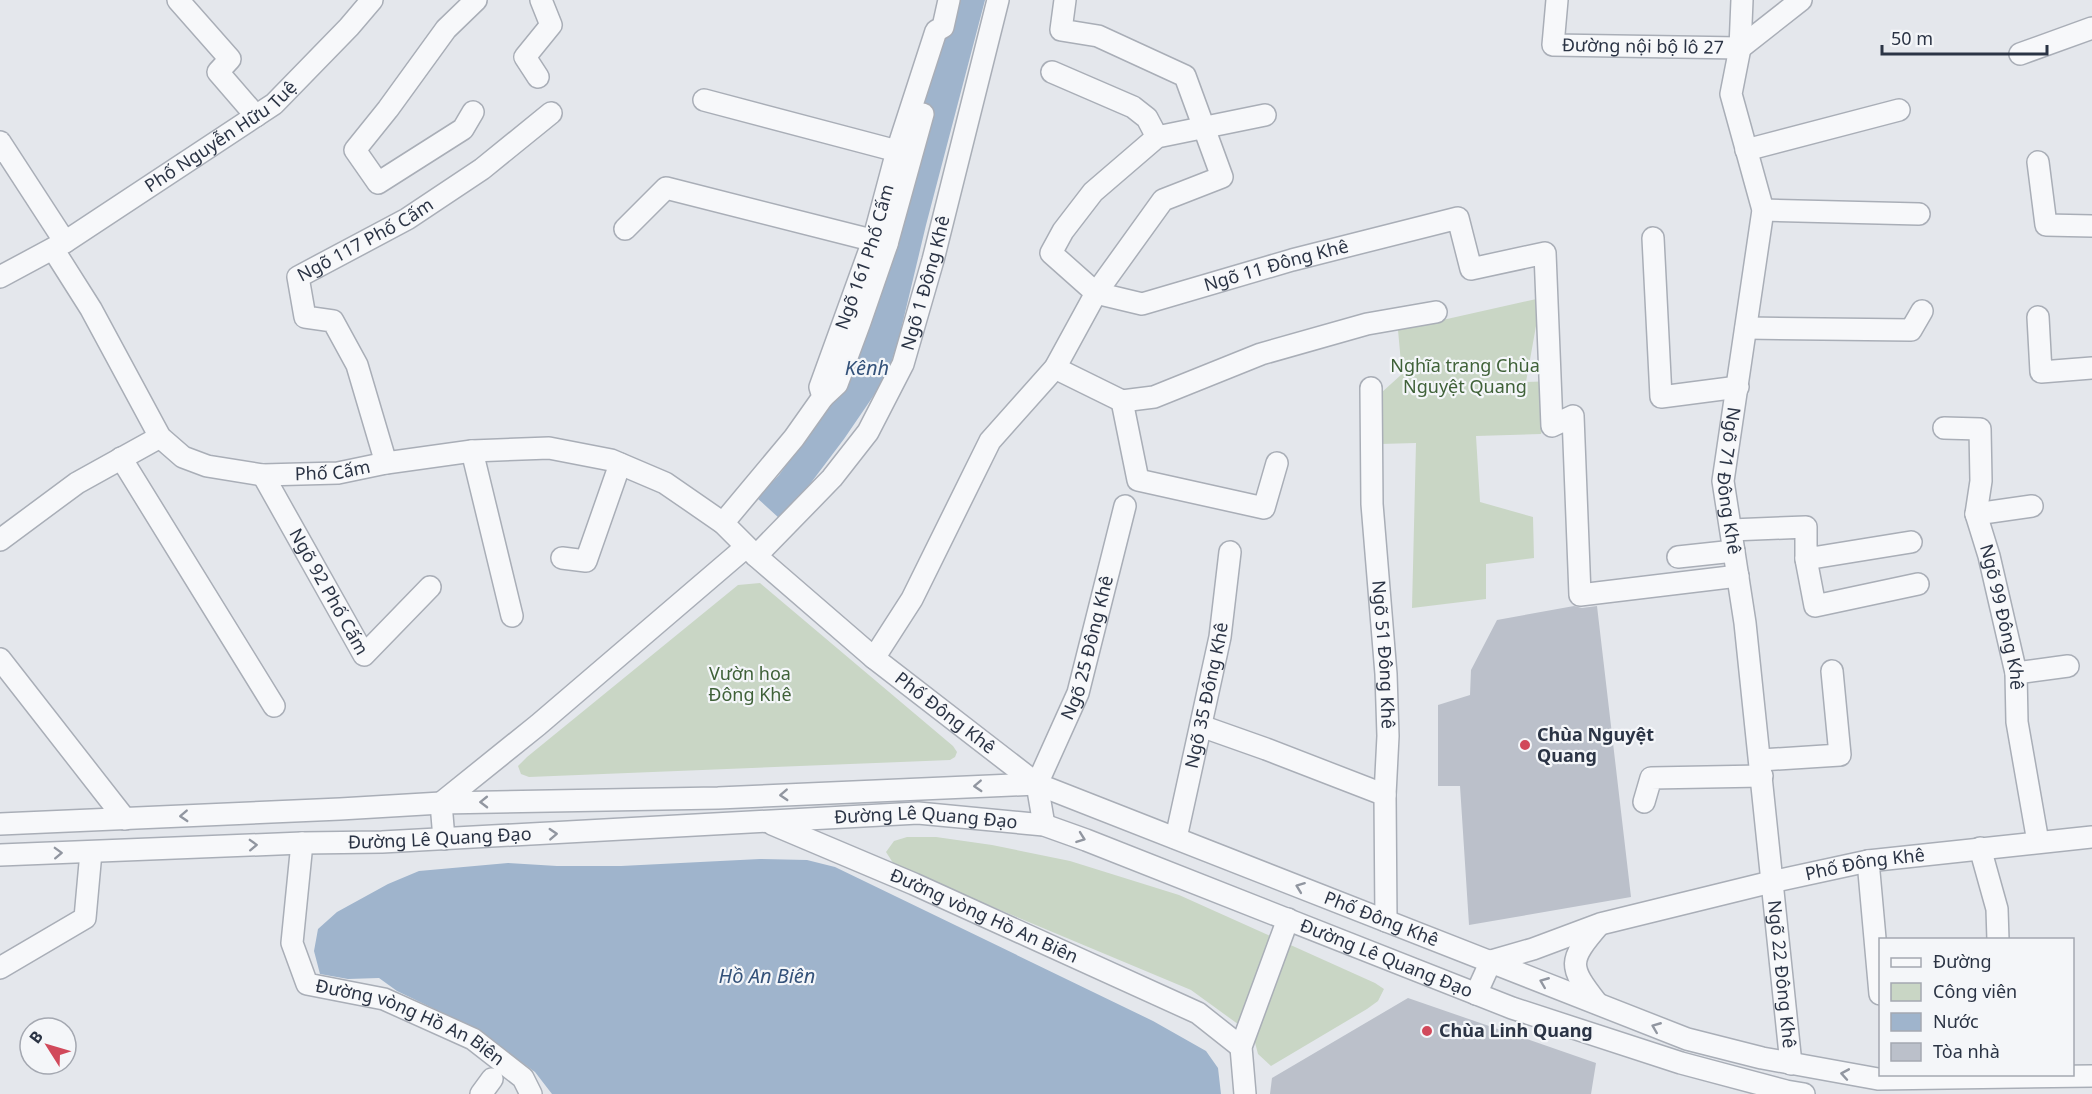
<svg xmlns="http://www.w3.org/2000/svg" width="2092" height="1094" viewBox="0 0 2092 1094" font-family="'Noto Sans',sans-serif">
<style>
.green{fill:#c9d6c5}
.water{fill:#9fb4cc}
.building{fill:#bbc0ca}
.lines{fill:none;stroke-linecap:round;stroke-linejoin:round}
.minor-casing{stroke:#a9aeb7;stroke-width:24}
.minor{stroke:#f7f8fa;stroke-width:21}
.oneway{stroke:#9196a0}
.poi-dot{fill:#d1495b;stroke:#f4f6f9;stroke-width:2}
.labels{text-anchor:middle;stroke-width:4.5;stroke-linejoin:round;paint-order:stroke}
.street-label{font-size:18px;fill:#2b3445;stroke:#f4f6f9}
.park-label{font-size:18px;fill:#3f6138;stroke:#f4f6f9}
.poi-label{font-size:18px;font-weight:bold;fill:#2b3445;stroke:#f4f6f9;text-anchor:start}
.water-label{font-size:20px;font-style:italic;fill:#34527a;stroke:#f4f6f9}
</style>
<rect width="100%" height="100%" fill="#e4e7ec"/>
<path class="green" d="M1541,298l-15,84 30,-1 -15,53 -65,2 4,66 53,15 1,41 -48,6v35l-74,9 4,-165 -36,1 1,-51 21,-19 -4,-44z
M760,583l193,163 4,6 -2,5 -5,3 -421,17 -8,-3 -3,-8 9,-9 211,-172z
M907,837h29l56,8 78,16 109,34 196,88 9,6 -6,12 -11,8 -96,57 -13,-12 -5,-19 -62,-45 -296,-124 -9,-14 8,-11z"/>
<path class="water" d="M946,0h39l-59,225 -27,113 -12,38 -43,63 -40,53 -25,26 -22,-20 22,-23 23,-32z
M760,859l47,1 28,7 318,154 53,30 12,17 3,26h-669l-17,-22 -61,-44 -77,-37 -18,-13 -31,1 -28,-5 -6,-23 4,-22 19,-17 51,-28 31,-13 89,-8 49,3h64z"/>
<path class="building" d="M1574,606l8,2 15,-2 34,291 -162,28 -9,-139h-22v-81l32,-10 1,-25 26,-50z
M1408,998l188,65 -5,31h-321l2,-16z"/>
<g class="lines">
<g class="minor-casing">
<g id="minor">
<path d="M178,0l52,59 -12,13 38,44"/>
<path id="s1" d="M1557,0l-4,45 187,3"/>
<path id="s2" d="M1742,0l-2,48 -9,46 32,116 -40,271 22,142 46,441"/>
<path d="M1740,48l61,-48"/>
<path d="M2020,54l72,-26"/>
<path d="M1052,72l81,35 14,11 10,19"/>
<path d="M538,77l-13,-20 26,-32 -10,-25"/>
<path d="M704,100l193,51"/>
<path d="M473,112l-10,17 -85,54 -23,-33 33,-41 58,-80 30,-29"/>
<path id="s3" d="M1265,115l-108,22 -64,55 -30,39 -12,22 45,40 46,11 150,-44 166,-42 13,51 74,-16 7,173 21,-10 7,179 158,-19"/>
<path d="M0,142l65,100"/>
<path d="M1746,150l153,-40"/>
<path d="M2038,162l8,63 46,1"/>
<path d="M1763,210l156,4"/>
<path d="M625,229l41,-41 221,56"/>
<path d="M1653,238l8,159 77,-10"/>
<path id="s4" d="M53,249l38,60 69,128 23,20 24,9 56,9 75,-2 48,-10 86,-12 77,-3 62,12 54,23 58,40 33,33 118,102 163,126 650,255 75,19 116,21 214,-3"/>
<path id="s5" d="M0,277l65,-35 209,-138 75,-77 23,-27"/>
<path d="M2038,317l3,55 51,-4"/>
<path d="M1746,328l165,2 11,-19"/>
<path d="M1055,368l67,33"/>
<path id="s6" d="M1371,388l1,116 14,170 2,62 -3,59 1,126"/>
<path d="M823,397l14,-13 23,-62 27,-78 36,-130"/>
<path d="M1122,401l32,-4 107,-43 106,-30 69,-12"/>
<path d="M1122,401l16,79 126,28 13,-45"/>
<path id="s7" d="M1944,428l36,1 1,52 -5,33 13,42 27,117 1,49 21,120"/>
<path d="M472,451l40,165"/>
<path d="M121,458l153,248"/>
<path id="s8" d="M386,463l-29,-98 -24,-44 -28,-4 -7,-40 109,-58 75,-50 69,-56"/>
<path id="s9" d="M263,475l101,180 66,-68"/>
<path d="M1976,514l56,-8"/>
<path id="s10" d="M723,523l71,-85 29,-41 -3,-10 53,-146 24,-90 39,-120 7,-4 6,-27"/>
<path d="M1731,530l75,-3v32l105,-17"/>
<path d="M0,540l77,-57 83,-46"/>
<path id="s11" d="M756,556l76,-78 36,-46 35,-68 30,-104 65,-260"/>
<path d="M1678,557l56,-6"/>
<path d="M562,558l24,3 34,-97"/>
<path d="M1806,559l9,47 103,-22"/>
<path d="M874,658l38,-59 78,-158 65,-73 41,-75 67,-93 59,-23 -37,-101 -87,-40 -37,-6 4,-30"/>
<path d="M0,659l125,160"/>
<path d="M2016,673l52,-7"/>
<path d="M1201,726l65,23 119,46"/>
<path d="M1761,760l79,-5 -8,-84"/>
<path id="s12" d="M1037,784l41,-91 47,-187"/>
<path d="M1037,784l7,41"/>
<path d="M1644,802l7,-24 111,-2"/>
<path d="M0,824l340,-15 101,-6 277,-5 319,-14"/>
<path id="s13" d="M772,824l142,60 284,129 43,34"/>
<path id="s14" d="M1176,838l44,-201 10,-85"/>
<path d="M444,839l-3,-36 97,-78 208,-178"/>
<path id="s15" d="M302,843l-10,100 15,41 77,15 89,40 50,39 8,16"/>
<path d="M1980,848l17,61 1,31"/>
<path id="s16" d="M0,855l302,-12 80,-1 536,-29 126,12 42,15 426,168 169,55 105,28 18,3"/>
<path d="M1868,861l12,133"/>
<path id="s17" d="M1491,961l42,-12 67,-25 171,-42 97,-21 224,-24"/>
<path d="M0,968l85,-50 6,-66"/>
<path d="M1476,994l15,-33"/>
<path d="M1597,1003c-29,-37 -29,-42 2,-78"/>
<path d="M481,1094l11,-15"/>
<path d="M1245,1094l-4,-47 47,-128"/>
</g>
</g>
<use href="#minor" class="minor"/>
</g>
<defs><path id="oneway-chevron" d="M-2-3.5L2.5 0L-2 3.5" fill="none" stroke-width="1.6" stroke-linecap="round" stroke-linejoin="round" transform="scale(1.5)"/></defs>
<g class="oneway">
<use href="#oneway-chevron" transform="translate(978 786) rotate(177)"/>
<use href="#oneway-chevron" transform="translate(784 795) rotate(177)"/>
<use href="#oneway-chevron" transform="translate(484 802) rotate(179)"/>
<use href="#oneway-chevron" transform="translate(184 816) rotate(177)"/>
<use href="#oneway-chevron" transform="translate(553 834) rotate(-3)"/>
<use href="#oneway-chevron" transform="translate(1081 838) rotate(20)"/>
<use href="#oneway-chevron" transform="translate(253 845) rotate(-2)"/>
<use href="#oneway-chevron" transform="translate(58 853) rotate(-2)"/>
<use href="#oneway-chevron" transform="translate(1300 887) rotate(-159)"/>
<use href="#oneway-chevron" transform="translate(1544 982) rotate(-158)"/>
<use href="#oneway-chevron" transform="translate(1656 1027) rotate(-158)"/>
<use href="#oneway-chevron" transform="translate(1845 1074) rotate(-170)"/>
</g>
<g class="poi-dot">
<circle cx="1525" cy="745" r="6"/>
<circle cx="1427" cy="1031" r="6"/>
</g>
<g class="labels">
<g class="street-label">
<text dy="6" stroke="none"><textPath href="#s1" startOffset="135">Đường nội bộ lô 27</textPath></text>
<text dy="6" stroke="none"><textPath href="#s5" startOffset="262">Phố Nguyễn Hữu Tuệ</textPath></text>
<text dy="6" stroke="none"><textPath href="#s8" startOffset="298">Ngõ 117 Phố Cấm</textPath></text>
<text dy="6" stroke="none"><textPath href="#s10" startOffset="309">Ngõ 161 Phố Cấm</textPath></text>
<text dy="6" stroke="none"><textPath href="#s3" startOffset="516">Ngõ 11 Đông Khê</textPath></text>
<text dy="6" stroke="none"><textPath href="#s11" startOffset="328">Ngõ 1 Đông Khê</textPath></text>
<text dy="6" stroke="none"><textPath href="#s4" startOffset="399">Phố Cấm</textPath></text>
<text dy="6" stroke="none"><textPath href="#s2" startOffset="489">Ngõ 71 Đông Khê</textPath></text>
<text dy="6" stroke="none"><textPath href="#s9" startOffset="134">Ngõ 92 Phố Cấm</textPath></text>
<text dy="6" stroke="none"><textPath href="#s7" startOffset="228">Ngõ 99 Đông Khê</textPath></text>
<text dy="6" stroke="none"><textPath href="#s12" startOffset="146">Ngõ 25 Đông Khê</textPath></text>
<text dy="6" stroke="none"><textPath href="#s6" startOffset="267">Ngõ 51 Đông Khê</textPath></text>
<text dy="6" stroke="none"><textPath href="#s14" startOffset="146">Ngõ 35 Đông Khê</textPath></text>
<text dy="6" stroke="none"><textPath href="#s4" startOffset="1102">Phố Đông Khê</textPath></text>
<text dy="6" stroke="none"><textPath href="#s16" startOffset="927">Đường Lê Quang Đạo</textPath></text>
<text dy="6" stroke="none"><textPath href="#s16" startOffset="440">Đường Lê Quang Đạo</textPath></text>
<text dy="6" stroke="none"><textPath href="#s17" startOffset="387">Phố Đông Khê</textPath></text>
<text dy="6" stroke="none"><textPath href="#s13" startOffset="231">Đường vòng Hồ An Biên</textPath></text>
<text dy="6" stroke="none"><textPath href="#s4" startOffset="1588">Phố Đông Khê</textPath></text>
<text dy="6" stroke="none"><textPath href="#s16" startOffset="1413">Đường Lê Quang Đạo</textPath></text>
<text dy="6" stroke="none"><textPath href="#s2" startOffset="986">Ngõ 22 Đông Khê</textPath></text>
<text dy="6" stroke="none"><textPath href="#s15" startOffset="255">Đường vòng Hồ An Biên</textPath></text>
</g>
<g class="park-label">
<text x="1465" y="372">Nghĩa trang Chùa<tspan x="1465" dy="21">Nguyệt Quang</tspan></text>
<text x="750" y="680">Vườn hoa<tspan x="750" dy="21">Đông Khê</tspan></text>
</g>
<g class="poi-label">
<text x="1537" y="741">Chùa Nguyệt<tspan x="1537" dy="21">Quang</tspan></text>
<text x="1439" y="1037">Chùa Linh Quang</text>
</g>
<g class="water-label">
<text x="867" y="375">Kênh</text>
<text x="767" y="983">Hồ An Biên</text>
</g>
</g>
<rect x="1879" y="938" width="195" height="138" fill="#f4f6f9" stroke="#a4a8b1" stroke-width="1.5"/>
<rect x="1891" y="958" width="30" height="9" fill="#f7f8fa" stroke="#a4a8b1" stroke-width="1.5"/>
<text x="1933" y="968" font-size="18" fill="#2b3445">Đường</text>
<rect x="1891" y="983" width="30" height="18" fill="#c9d6c5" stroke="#a4a8b1" stroke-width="1.5"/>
<text x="1933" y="998" font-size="18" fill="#2b3445">Công viên</text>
<rect x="1891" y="1013" width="30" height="18" fill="#9fb4cc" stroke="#a4a8b1" stroke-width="1.5"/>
<text x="1933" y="1028" font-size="18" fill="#2b3445">Nước</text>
<rect x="1891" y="1043" width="30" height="18" fill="#bbc0ca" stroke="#a4a8b1" stroke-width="1.5"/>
<text x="1933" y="1058" font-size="18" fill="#2b3445">Tòa nhà</text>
<g transform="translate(48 1046) rotate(307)"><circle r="28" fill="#f4f6f9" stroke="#a4a8b1" stroke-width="1.5"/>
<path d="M0-4.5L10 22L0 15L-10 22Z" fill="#d1495b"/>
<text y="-9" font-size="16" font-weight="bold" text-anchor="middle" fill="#2b3445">B</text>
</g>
<path d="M1882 45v9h165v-9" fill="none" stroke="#2b3445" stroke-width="3"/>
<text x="1891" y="45" font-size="18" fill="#2b3445" stroke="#f4f6f9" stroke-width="4.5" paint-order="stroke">50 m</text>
</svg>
